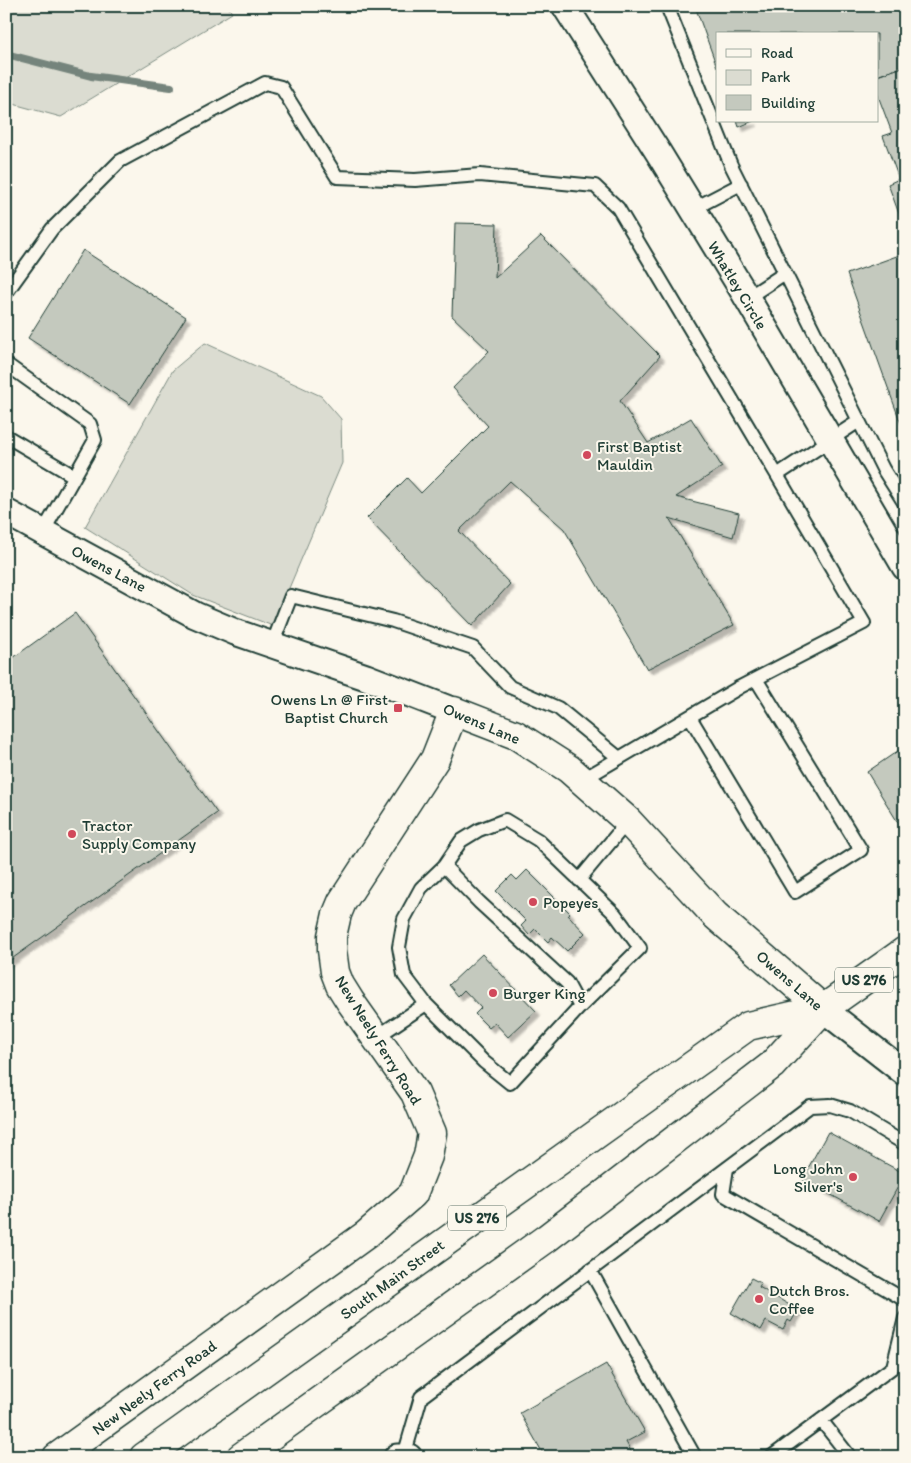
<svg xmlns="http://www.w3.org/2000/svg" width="911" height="1463" viewBox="0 0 911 1463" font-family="Itim,sans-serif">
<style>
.green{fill:#dbdcd1;stroke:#7d8c82}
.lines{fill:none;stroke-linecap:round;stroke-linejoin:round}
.stream{stroke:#74847b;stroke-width:8}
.building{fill:#c4c9be;stroke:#1f3d34;filter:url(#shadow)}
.service-casing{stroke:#1f3d34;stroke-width:16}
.minor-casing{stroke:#1f3d34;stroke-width:29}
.tertiary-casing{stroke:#1f3d34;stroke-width:31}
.primary-casing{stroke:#1f3d34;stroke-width:31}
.service{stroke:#fbf7ec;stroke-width:12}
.minor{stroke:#fbf7ec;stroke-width:25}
.tertiary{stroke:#fbf7ec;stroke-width:28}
.primary{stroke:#fbf7ec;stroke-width:28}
.poi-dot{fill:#d1495b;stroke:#fbf7ec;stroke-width:2}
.labels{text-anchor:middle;stroke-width:4;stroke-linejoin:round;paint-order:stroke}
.shield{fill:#fbf7ec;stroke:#61756b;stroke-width:1}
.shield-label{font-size:15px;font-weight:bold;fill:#1f3d34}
.street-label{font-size:16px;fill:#1f3d34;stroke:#fbf7ec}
.poi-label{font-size:16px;fill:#1f3d34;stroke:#fbf7ec;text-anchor:start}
</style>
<defs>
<filter id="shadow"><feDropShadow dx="4.5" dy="4.5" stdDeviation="1" flood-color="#0004"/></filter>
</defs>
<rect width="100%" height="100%" fill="#fbf7ec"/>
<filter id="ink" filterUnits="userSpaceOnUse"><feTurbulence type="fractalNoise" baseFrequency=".02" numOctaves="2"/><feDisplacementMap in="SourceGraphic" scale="10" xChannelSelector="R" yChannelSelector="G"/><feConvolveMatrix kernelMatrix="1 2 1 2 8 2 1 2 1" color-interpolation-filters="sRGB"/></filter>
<g filter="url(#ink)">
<path class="green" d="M6,6h222l4,7 -171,104 -55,-15z
M205,343l116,53 20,23 1,44 -69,163 -80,-31 -108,-68 88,-157z"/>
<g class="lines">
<path class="stream" d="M6,54l85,22 80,11"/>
</g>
<path class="building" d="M695,6h210v60l-28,10v-42h-160v33z
M905,66v164l-17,-46 11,-5 -16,-43 9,-3 -15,-40v-17z
M737,121h16l-14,6z
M455,223l42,1 -2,54 46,-42 119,120 -40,45 28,42 43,-25 31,49 -46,30 63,16 -6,24 -64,-19 65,107 -87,44 -83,-140 -54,-48 -51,50 51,53 -38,42 -105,-108 40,-40 14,15 67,-67 -35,-38 36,-37 -37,-35z
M83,250l103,67 -56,87 -102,-66z
M905,253v182l-58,-161z
M75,613l142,200 -211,150v-300z
M905,746v88l-38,-62z
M527,870l43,43 -2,2 17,18 -18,18 -15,-14 -4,5 -13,-13 -6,6 -8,-9 5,-5 -30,-30 16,-16 5,5z
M482,954l54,57 -28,26 -13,-14 -6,5 -14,-14 6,-6 -17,-18 -6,6 -9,-11z
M828,1132l77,42 -26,47 -77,-42z
M751,1278l10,5 -2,4 39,23 -7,12 -3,-2 -5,10 -17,-9 -5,9 -30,-17z
M606,1364l39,68 -19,10 8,15h-89l-25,-44z"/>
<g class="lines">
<g class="service-casing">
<path id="service" d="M667,6l64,159 152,304 22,35
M693,209l48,-25
M6,293l46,-64 68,-68 145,-78 16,4 56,90 78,3 65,-5 115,11 23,22 159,267
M747,298l38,-25
M6,364l84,60 5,16 -52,92
M6,436l68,40
M272,645l19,-49 102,25 80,27 37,39 48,21 61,50
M690,717l105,175 66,-42 -105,-171
M582,780l158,-93 124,-64 -87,-148 82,-54
M505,820l33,20 77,74 25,34 -60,59 -70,76 -26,-21 -58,-58 -22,-29 -5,-28 5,-28 17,-31 23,-22 17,-25 18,-11z
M444,866l35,36 88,81 13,24
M579,880l49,-59
M375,1038l51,-34
M727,1168l-4,26 182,106
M590,1270l105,187
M821,1420l29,37
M404,1456l17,-59 389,-291 20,-1 20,6 55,33
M771,1457l122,-90 12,-49"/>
</g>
<g class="minor-casing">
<path id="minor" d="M565,6l93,146 85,139 162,276
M6,512l189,103 40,17 131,45 88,34
M823,1009l82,64
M397,1457h12"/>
</g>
<g class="tertiary-casing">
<path id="tertiary" d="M57,1457l310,-223 46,-40 15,-38 4,-23 -17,-40 -65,-92 -10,-16 -5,-13 -3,-22v-14l5,-22 5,-12 93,-143 19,-48 62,24 53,34 59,52 87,94 108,94"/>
</g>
<g class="primary-casing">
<path id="primary" d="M144,1457l604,-431 75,-17
M241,1457l306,-219 225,-173 51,-56 82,-58"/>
</g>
<use href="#service" class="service"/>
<use href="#minor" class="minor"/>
<use href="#tertiary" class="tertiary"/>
<use href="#primary" class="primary"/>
</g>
</g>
<g class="poi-dot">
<circle cx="587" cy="455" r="5"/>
<rect x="393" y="703" width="10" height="10" rx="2.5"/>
<circle cx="72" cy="834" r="5"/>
<circle cx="533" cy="902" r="5"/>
<circle cx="493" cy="993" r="5"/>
<circle cx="853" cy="1177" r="5"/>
<circle cx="759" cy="1299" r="5"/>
</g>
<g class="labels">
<g class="shield">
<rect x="835" y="967.5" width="58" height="25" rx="4"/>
<rect x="448" y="1205.5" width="58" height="25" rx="4"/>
</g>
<g class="shield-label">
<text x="864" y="985">US 276</text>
<text x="477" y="1223">US 276</text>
</g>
<g class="street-label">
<text transform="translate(738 285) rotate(59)" y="6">Whatley Circle</text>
<text transform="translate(109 568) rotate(28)" y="6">Owens Lane</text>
<text transform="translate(482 723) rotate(23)" y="6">Owens Lane</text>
<text transform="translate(790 980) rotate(41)" y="6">Owens Lane</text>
<text transform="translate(379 1040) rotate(58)" y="6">New Neely Ferry Road</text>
<text transform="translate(392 1279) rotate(-36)" y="6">South Main Street</text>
<text transform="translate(154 1387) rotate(-36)" y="6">New Neely Ferry Road</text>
</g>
<g class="poi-label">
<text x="597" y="452">First Baptist<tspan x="597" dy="18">Mauldin</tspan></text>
<text x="388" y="705" text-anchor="end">Owens Ln @ First<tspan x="388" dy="18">Baptist Church</tspan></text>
<text x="82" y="831">Tractor<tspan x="82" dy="18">Supply Company</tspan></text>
<text x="543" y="908">Popeyes</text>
<text x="503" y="999">Burger King</text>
<text x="843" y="1174" text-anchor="end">Long John<tspan x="843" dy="18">Silver's</tspan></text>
<text x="769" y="1296">Dutch Bros.<tspan x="769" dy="18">Coffee</tspan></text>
</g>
</g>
<rect width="911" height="1463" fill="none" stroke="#fbf7ec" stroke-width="25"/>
<rect x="12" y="12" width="886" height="1438" fill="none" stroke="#1f3d34" stroke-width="2" filter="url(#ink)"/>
<rect x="716" y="32" width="162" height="90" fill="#fbf7ec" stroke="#a3ada2"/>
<rect x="726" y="49" width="25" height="8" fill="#fbf7ec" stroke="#a3ada2"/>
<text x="761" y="58" font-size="15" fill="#1f3d34">Road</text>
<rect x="726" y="70" width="25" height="15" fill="#dbdcd1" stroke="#a3ada2"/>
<text x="761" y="82" font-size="15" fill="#1f3d34">Park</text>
<rect x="726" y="95" width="25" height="15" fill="#c4c9be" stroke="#a3ada2"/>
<text x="761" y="108" font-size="15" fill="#1f3d34">Building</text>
</svg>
